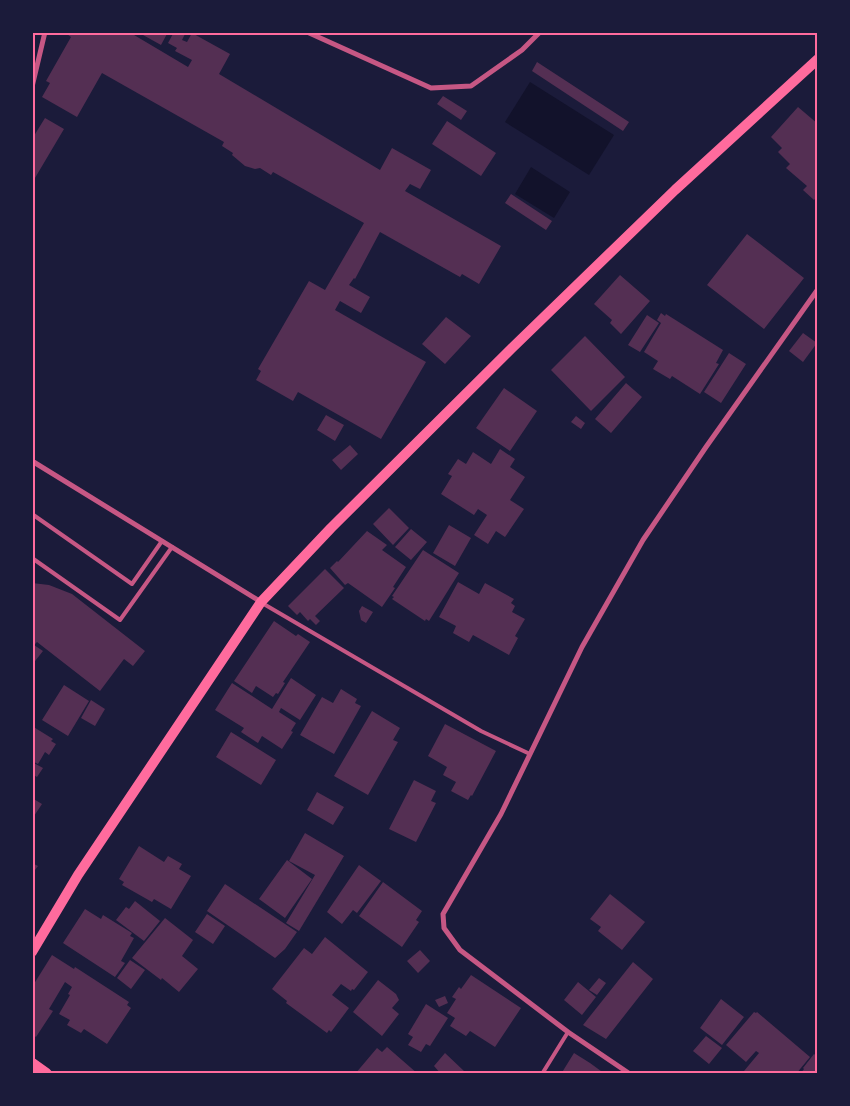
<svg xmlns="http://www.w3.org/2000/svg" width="850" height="1106" viewBox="0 0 850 1106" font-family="'PT Sans Narrow',sans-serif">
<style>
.water{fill:#12122b}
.building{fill:#542f53}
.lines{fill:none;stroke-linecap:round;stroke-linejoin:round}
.service{stroke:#c65784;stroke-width:4}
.minor{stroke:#c65784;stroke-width:5}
.secondary{stroke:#ff6b9d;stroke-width:10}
.primary{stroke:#ff6b9d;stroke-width:12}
.neatline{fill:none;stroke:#ff6b9d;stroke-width:2}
</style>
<rect width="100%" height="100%" fill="#1b1b3a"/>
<path class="water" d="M530,82l84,53 -25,40 -84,-53z
M531,167l39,25 -16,26 -39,-24z"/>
<path class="building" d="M64,32h65l59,35 4,-7 -17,-9 2,-3 -9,-5 6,-11h12l-4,8 5,2 5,-9 38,21 -11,20 161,96 12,-22 39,22 -11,19 -10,-5 -5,7 96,55 -22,38 -17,-10 -2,3 -80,-45 -25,47 -1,-1 -5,7 21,12 -9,16 -21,-12 -5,9 91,52 -45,77 -83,-47 -5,9 -37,-21 5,-9 -3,-2 51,-88 16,9 39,-67 -91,-51 -2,3 -11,-7 -5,1 -10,-3 -13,-11 1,-2 -11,-7 2,-4 -122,-69 -25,44 -35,-20 8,-14 -4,-2 25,-44z
M144,32h24l-7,13 -18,-10z
M537,62l92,60 -6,9 -91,-60z
M443,96l24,15 -6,9 -24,-16z
M798,107l20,17v72l-4,4 -11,-10 4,-4 -21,-18 4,-4 -12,-12 4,-4 -11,-11z
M45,118l19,11 -32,54v-44z
M447,121l49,32 -15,23 -49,-32z
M511,194l41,27 -6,9 -41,-27z
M747,234l57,44 -40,51 -57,-44z
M620,275l30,26 -29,33 -11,-11 2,-3 -18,-16z
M661,313l4,3 1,-2 57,36 -7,13 3,1 -19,30 -28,-18 -2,3 -17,-10 5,-8 -14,-9 17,-29 -4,-3z
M647,315l12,8 -19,29 -12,-7z
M446,317l25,19 -26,28 -23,-20z
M803,333l14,10 -14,19 -14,-11z
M585,336l40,41 -34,34 -40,-41z
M729,353l17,11 -25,39 -17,-11z
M626,383l16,14 -31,36 -16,-14z
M504,388l33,23 -27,40 -34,-23z
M326,415l18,10 -9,16 -18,-11z
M576,416l9,7 -4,6 -10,-7z
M350,445l8,9 -17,16 -9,-10z
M500,449l15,10 -5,8 15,10 -15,23 14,9 -19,28 -9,-6 -8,13 -14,-9 13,-20 -9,-6 -4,6 -33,-21 11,-18 -4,-2 10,-15 8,5 7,-12 18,12z
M389,508l20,20 -16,17 -20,-21z
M449,525l22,13 -16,28 -22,-13z
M411,529l16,13 -16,18 -16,-13z
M367,531l20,14 -5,5 24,17 -13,20 2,1 -13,19 -34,-24 -3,2 -15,-17 7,-7 1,1z
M423,550l36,23 -30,48 -3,-2 -1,2 -33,-22 2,-2 -2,-1z
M325,569l19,19 -29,28 5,5 -4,4 -6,-6 -2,2 -8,-9 -3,3 -9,-9z
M458,582l21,12 6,-11 29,16 -3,4 4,3 -3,6 13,7 -10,17 3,2 -9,17 -36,-20 -4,7 -16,-9 3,-7 -17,-9z
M32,583l17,2 23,9 73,57 -12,15 -9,-7 -24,32 -63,-49 -3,3 9,6 -11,14z
M362,606l11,6 -7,11 -5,-3 -2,-9z
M274,621l22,15 2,-2 12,8 -27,40 2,1 -7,11 -2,-1 -3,4 -17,-11 -4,7 -18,-12z
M291,678l25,17 -16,25 -19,-12 -2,4 17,11 -5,8 2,1 -11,17 -20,-13 -4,7 -17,-11 3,-4 -29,-18 17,-27 40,26z
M64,685l25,16 -21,35 -26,-16z
M341,689l16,10 -2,4 6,3 -27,48 -34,-19 22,-38 11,6z
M91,700l14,9 -10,17 -14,-8z
M372,711l28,17 -7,12 5,2 -30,53 -34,-19z
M445,724l51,27 -24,45 -1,-1 -3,5 -17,-9 5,-9 -13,-7 4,-8 -19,-11z
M32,726l21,13 -2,2 5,3 -7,11 -4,-3 -7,12 -6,-3z
M231,732l45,28 -15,25 -45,-28z
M32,762l11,6 -6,9 -5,-3z
M414,780l22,11 -5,10 5,2 -20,39 -27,-13z
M317,792l27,15 -11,18 -26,-15z
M32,798l10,6 -10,15z
M305,833l39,23 -45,75 -13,-8 29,-48 -26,-14z
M139,846l25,16 4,-6 14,8 -3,5 12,7 -20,33 -17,-10 -2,3 -30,-17 2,-3 -5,-3z
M287,860l25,19 -27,39 -26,-19z
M32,863l6,3 -6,8z
M359,865l22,16 -24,32 -4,-3 -11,14 -15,-12z
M383,882l39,29 -6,9 3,2 -17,25 -43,-31z
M225,884l72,48 -12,17 -10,9 -68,-47z
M610,894l35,28 -23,28 -24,-19 3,-4 -11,-8z
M135,901l25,20 -16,20 -28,-21 10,-13 3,2z
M85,909l16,10 2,-4 29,18 -2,3 4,2 -13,23 4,2 -10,14 -52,-34z
M207,914l18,12 -12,18 -18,-12z
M165,918l28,22 -11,16 16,13 -19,23 -17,-14 -1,2 -29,-22z
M325,937l43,35 -14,18 -2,-1 -1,2 -10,-7 -9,11 17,13 -18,24 -2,-2 -2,3 -41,-30 1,-2 -15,-12 32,-41 8,6z
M420,950l10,11 -12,12 -11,-12z
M52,955l22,14 1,-2 54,35 -2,3 4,3 -24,36 -23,-15 -3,4 -14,-8 3,-5 -11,-6 11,-19 -2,-1 4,-7 -7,-5 -16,27 4,2 -17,26 -4,-3v-29l3,-5 -3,-1v-12z
M130,960l15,10 -14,19 -14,-11z
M633,962l20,17 -47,60 -23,-14z
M471,975l50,33 -26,39 -25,-16 -4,5 -16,-10 5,-8 -8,-5 9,-14 -4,-2 7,-10 2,2z
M599,978l7,5 -9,12 -8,-5z
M378,980l18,14 3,6 -7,8 7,6 -17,22 -29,-24z
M578,982l18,15 -14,18 -18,-15z
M445,996l3,7 -9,4 -4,-7z
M721,999l23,18 -22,28 -22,-17z
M426,1004l22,14 -18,28 -4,-2 -5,8 -13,-7 5,-8 -5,-3z
M754,1012l2,1 1,-1 53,45 -14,17h-49l-3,-3 15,-18 -3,-2 -10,11 -20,-17z
M706,1036l16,12 -13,16 -16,-13z
M387,1047l31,27h-63l22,-26 5,4z
M445,1053l19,18 -3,3h-20l-7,-8z
M574,1053l16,10 15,11h-44z
M814,1054l4,3v17h-18l4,-5 -1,-1z"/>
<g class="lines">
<path class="service" d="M32,514l100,70 30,-43
M32,558l88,62 52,-73
M262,603l219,128 49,23
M542,1074l26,-42"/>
<path class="minor" d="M307,32l124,56 40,-2 51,-36 18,-18
M32,87l13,-55
M32,461l229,141
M630,1074l-62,-42 -108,-82 -16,-22 -1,-14 58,-100 81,-167 61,-107 63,-93 112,-158"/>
<path class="secondary" d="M32,952l46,-77 183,-273 70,-74 180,-179 164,-159 143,-131"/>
<path class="primary" d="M32,1064l14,10"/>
</g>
<rect width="850" height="1106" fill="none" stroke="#1b1b3a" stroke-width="68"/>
<rect x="34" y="34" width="782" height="1038" class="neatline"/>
</svg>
